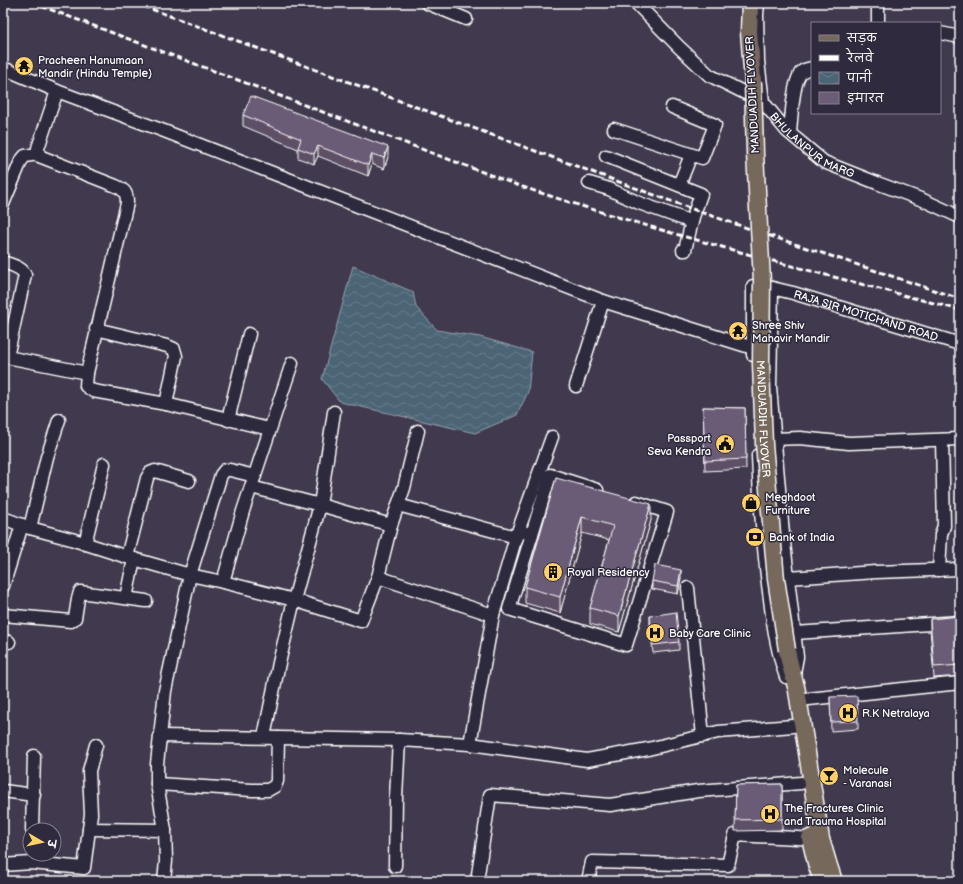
<svg xmlns="http://www.w3.org/2000/svg" width="963" height="884" viewBox="0 0 963 884" font-family="'Balsamiq Sans','Playpen Sans Deva',sans-serif">
<style>
.water{fill:url(#water-waves);stroke:#94a3ad}
.lines{fill:none;stroke-linecap:round;stroke-linejoin:round}
.minor-casing{stroke:#fff;stroke-width:15}
.major-casing{stroke:#fff;stroke-width:19}
.minor{stroke:#2f2a3d;stroke-width:12}
.major{stroke:#76695c;stroke-width:16}
.rail{stroke:#fff;stroke-width:3;stroke-dasharray:6 3;stroke-linecap:butt}
.major-bridge-casing{stroke:#fff;stroke-width:19;stroke-linecap:butt}
.major-bridge{stroke:#76695c;stroke-width:16}
.wall{fill:#5c4f66;stroke:#fff}
.shaded-wall{fill:#4b4053;stroke:#fff}
.building{fill:#6b5c77;stroke:#fff}
.labels{text-anchor:middle;stroke-width:3;stroke-linejoin:round;paint-order:stroke}
.poi-label{font-size:11px;fill:#fff;stroke:#2f2a3d;text-anchor:start}
.street-label{font-size:11px;fill:#fff;stroke:#2f2a3d}
</style>
<defs>
<pattern id="water-waves" width="16" height="10" patternUnits="userSpaceOnUse"><rect width="16" height="10" fill="#4c6576"/><path d="M0 5q4-4 8 0t8 0" fill="none" stroke="#677c8b"/></pattern>
</defs>
<rect width="100%" height="100%" fill="#41394e"/>
<filter id="ink" filterUnits="userSpaceOnUse"><feTurbulence type="fractalNoise" baseFrequency=".025" numOctaves="2"/><feDisplacementMap in="SourceGraphic" scale="8" xChannelSelector="R" yChannelSelector="G"/><feConvolveMatrix kernelMatrix="1 2 1 2 8 2 1 2 1" color-interpolation-filters="sRGB"/></filter>
<g filter="url(#ink)">
<path class="water" d="M353,266l60,26 3,15 21,23 43,7 52,15 -4,40 -11,23 -42,18 -135,-31 -18,-23z"/>
<g class="lines">
<g class="minor-casing">
<g id="minor">
<path d="M427,3l39,16"/>
<path d="M636,3l43,44 30,28 50,25"/>
<path id="s1" d="M758,3l-1,12 1,46 5,41 24,29 37,31 53,21 46,17 37,17"/>
<path d="M878,3v20"/>
<path d="M940,33l20,4"/>
<path d="M3,68l54,23 107,40 439,170 150,47 17,4"/>
<path d="M57,91l-19,57 1,8 77,30c9,4 11,7 11,17l-40,170 -1,13 7,5 73,13 103,25"/>
<path d="M614,129l88,29 13,-33 -43,-18"/>
<path d="M790,133c1,-13 3,-47 9,-57 2,-6 8,-7 13,-8"/>
<path d="M606,156l95,38 -8,23 -8,33h-2"/>
<path d="M589,183l20,6 30,14 53,19"/>
<path d="M679,185l12,-30"/>
<path d="M3,204l18,-43 4,-5 13,-2"/>
<path d="M3,262c8,3 19,5 22,13l-18,82 80,16"/>
<path d="M772,288l-2,99 13,147 14,123 -3,16"/>
<path d="M96,329l71,17 7,3 2,7 -10,48"/>
<path id="s2" d="M753,355v-69l19,2 21,5 167,51"/>
<path d="M576,386l27,-85"/>
<path d="M228,420l21,-86"/>
<path d="M774,439l26,-1 49,5 111,-4"/>
<path d="M758,455c2,48 5,96 12,144 3,27 7,52 16,78"/>
<path d="M251,487l69,18 71,20"/>
<path d="M398,505l118,32"/>
<path d="M3,518l27,10 41,11 56,18 63,18 33,7 71,18 67,21 17,-44 13,-52 13,-37 14,-57"/>
<path d="M30,528l17,-71 12,-37"/>
<path d="M519,531l13,3 18,-59 47,15"/>
<path d="M532,534l-23,75 117,36 41,-133 -31,-10"/>
<path d="M85,544l19,-80"/>
<path d="M127,557l20,-79 3,-5 5,-2 34,10"/>
<path d="M939,570l2,-36 3,-8 -2,-86"/>
<path d="M378,577l115,38 23,-78 36,-100"/>
<path d="M788,578l88,-6 84,-3"/>
<path d="M223,582l20,-71 49,-148"/>
<path d="M3,586l19,-61"/>
<path d="M688,588l15,148"/>
<path d="M126,598l8,-39"/>
<path d="M3,615l68,6 4,-3 3,-19 2,-7 66,9"/>
<path d="M795,633l165,-11"/>
<path d="M3,641l6,1"/>
<path d="M799,700l161,-17"/>
<path d="M160,736l239,4 71,4 117,16 61,-11 70,-17 75,-6"/>
<path d="M264,737l15,-74 15,-63 26,-95 14,-93"/>
<path d="M470,744l23,-129"/>
<path d="M157,784l95,6h16l7,-4 2,-5 1,-43"/>
<path d="M3,791l31,4"/>
<path d="M89,829l76,1"/>
<path d="M32,830l2,-74"/>
<path d="M3,865l28,-2 53,5 7,-54 -2,-43 7,-26"/>
<path d="M395,866l1,-69 3,-57"/>
<path d="M164,881l2,-20 -1,-31 -8,-46v-20l8,-73 25,-116 31,-100 4,-5h5l25,6"/>
<path d="M477,881l13,-86 120,10 88,-14 103,-8"/>
<path d="M588,881l4,-19 136,3 7,-30 82,4"/>
</g>
</g>
<g class="major-casing">
<path id="major" d="M750,3l-1,29 4,50
M787,650c2,14 7,27 10,41l24,148 8,27 5,15
M810,838l6,25 6,18"/>
</g>
<use href="#minor" class="minor"/>
<use href="#major" class="major"/>
<path class="rail" d="M33,3l484,182c145,49 295,86 443,125
M135,3l560,207c88,31 177,59 265,89"/>
<g class="major-bridge-casing">
<g id="major-bridge">
<path id="s3" d="M753,82l2,72 7,127 -1,83 3,80 12,135 11,71"/>
</g>
</g>
<use href="#major-bridge" class="major-bridge"/>
</g>
<path class="wall" d="M243,115l145,42 -4,12 -12,-5 -4,12 -50,-20 -4,8 -16,-6v-9l-55,-23z
M703,407l42,1 1,61 -41,2z
M556,478l95,42 -32,112 -29,-8v-16l19,-68 -27,-7 -22,80 -35,-10v-16z
M681,578l-3,16 -26,-5v-8z
M650,616l29,26v8l-26,3 -3,-29z
M960,616v60l-26,2 -4,-49v-10z
M830,697l28,24v8l-27,2z
M782,784v46l-47,1 1,-46z"/>
<path class="shaded-wall" d="M318,146v10l-4,8v-10z
M388,147v10l-4,12v-11z
M372,154v10l-4,12v-11z
M651,504v16l-32,112v-16z
M582,517v16l-22,80v-16z
M681,570v8l-3,16v-8z"/>
<path class="building" d="M251,96l137,51 -4,11 -12,-4 -4,11 -50,-19 -4,8 -16,-6 3,-9 -58,-24z
M703,407l42,1 1,51 -41,2z
M556,478l95,26 -32,112 -29,-8 23,-82 -31,-9 -22,80 -35,-10z
M655,565l26,5 -3,16 -26,-5z
M676,612l3,30 -26,3 -3,-29z
M960,616v49l-26,2 -4,-48z
M857,696l1,25 -27,1 -1,-25z
M782,784v35l-47,1 1,-35z"/>
</g>
<defs>
<g id="temple-disc" transform="scale(1)"><circle r="9.5" fill="#ffd166" stroke="#2f2a3d"/><path d="M0-6L5-2H3V0L6.5 2.5H4V6H1.5V3h-3V6H-4V2.5H-6.5L-3 0V-2H-5Z" fill="#111"/></g>
<g id="civic-disc" transform="scale(1)"><circle r="9.5" fill="#ffd166" stroke="#2f2a3d"/><path d="M-.6-6.5H3V-4.5H.6V-3L4-1V1h2V6H-6V1h2V-1L-.6-3ZM-1.2 2.5V6h2.4V2.5Z" fill="#111"/></g>
<g id="shop-disc" transform="scale(1)"><circle r="9.5" fill="#ffd166" stroke="#2f2a3d"/><path d="M-5-2.5h2.3a2.7 3.5 0 0 1 5.4 0H5L5.5 6h-11ZM-1.5-2.5h3a1.5 2.3 0 0 0-3 0Z" fill="#111"/></g>
<g id="bank-disc" transform="scale(1)"><circle r="9.5" fill="#ffd166" stroke="#2f2a3d"/><path d="M-6-4H6V4H-6ZM0-2.3a2.3 2.3 0 1 0 0 4.6a2.3 2.3 0 1 0 0-4.6Z" fill="#111"/></g>
<g id="building-disc" transform="scale(1)"><circle r="9.5" fill="#ffd166" stroke="#2f2a3d"/><path d="M-4-6H4V6H1V3H-1V6H-4ZM-2.5-4.3h1.7v1.8h-1.7ZM.8-4.3h1.7v1.8H.8ZM-2.5-1h1.7V.8h-1.7ZM.8-1h1.7V.8H.8Z" fill="#111"/></g>
<g id="hospital-disc" transform="scale(1)"><circle r="9.5" fill="#ffd166" stroke="#2f2a3d"/><path d="M-5-5h3v3.5h4V-5h3V5h-3V1.5h-4V5h-3Z" fill="#111"/></g>
<g id="bar-disc" transform="scale(1)"><circle r="9.5" fill="#ffd166" stroke="#2f2a3d"/><path d="M-6-5H6L.8 .8V4.5H3.5V6h-7V4.5H-.8V.8Z" fill="#111"/></g>
</defs>
<g fill-rule="evenodd">
<use href="#temple-disc" x="24" y="66"/>
<use href="#temple-disc" x="738" y="331"/>
<use href="#civic-disc" x="725" y="444"/>
<use href="#shop-disc" x="751" y="503"/>
<use href="#bank-disc" x="755" y="537"/>
<use href="#building-disc" x="553" y="572"/>
<use href="#hospital-disc" x="655" y="633"/>
<use href="#hospital-disc" x="848" y="713"/>
<use href="#bar-disc" x="829" y="776"/>
<use href="#hospital-disc" x="770" y="814"/>
</g>
<g class="labels">
<g class="poi-label">
<text x="38" y="64">Pracheen Hanumaan<tspan x="38" dy="13">Mandir (Hindu Temple)</tspan></text>
<text x="752" y="329">Shree Shiv<tspan x="752" dy="13">Mahavir Mandir</tspan></text>
<text x="711" y="442" text-anchor="end">Passport<tspan x="711" dy="13">Seva Kendra</tspan></text>
<text x="765" y="501">Meghdoot<tspan x="765" dy="13">Furniture</tspan></text>
<text x="769" y="541">Bank of India</text>
<text x="567" y="576">Royal Residency</text>
<text x="669" y="637">Baby Care Clinic</text>
<text x="862" y="717">R.K Netralaya</text>
<text x="843" y="774">Molecule<tspan x="843" dy="13">- Varanasi</tspan></text>
<text x="784" y="812">The Fractures Clinic<tspan x="784" dy="13">and Trauma Hospital</tspan></text>
</g>
<g class="street-label">
<text transform="translate(752 95) rotate(-93)" y="4">MANDUADIH FLYOVER</text>
<text dy="4" stroke="none"><textPath href="#s1" startOffset="166">BHULANPUR MARG</textPath></text>
<text dy="4" stroke="none"><textPath href="#s2" startOffset="186">RAJA SIR MOTICHAND ROAD</textPath></text>
<text dy="4" stroke="none"><textPath href="#s3" startOffset="337">MANDUADIH FLYOVER</textPath></text>
</g>
</g>
<rect width="963" height="884" fill="none" stroke="#2f2a3d" stroke-width="16"/>
<rect x="8" y="8" width="947" height="868" fill="none" stroke="#fff" stroke-width="1.5" filter="url(#ink)"/>
<rect x="811" y="22" width="130" height="92" fill="#2f2a3d" stroke="#827f8b"/>
<rect x="819" y="35" width="20" height="6" fill="#76695c" stroke="#827f8b"/>
<text x="847" y="42" font-size="12" fill="#ffffff">सड़क</text>
<rect x="819" y="55" width="20" height="6" fill="#ffffff" stroke="#827f8b"/>
<text x="847" y="62" font-size="12" fill="#ffffff">रेलवे</text>
<rect x="819" y="72" width="20" height="12" fill="url(#water-waves)" stroke="#827f8b"/>
<text x="847" y="82" font-size="12" fill="#ffffff">पानी</text>
<rect x="819" y="92" width="20" height="12" fill="#6b5c77" stroke="#827f8b"/>
<text x="847" y="102" font-size="12" fill="#ffffff">इमारत</text>
<g transform="translate(42 842) rotate(99)"><circle r="19" fill="#2f2a3d" stroke="#827f8b"/>
<path d="M0-3L7 15L0 10L-7 15Z" fill="#ffd166"/>
<text y="-6" font-size="11" font-weight="bold" text-anchor="middle" fill="#ffffff">उ</text>
</g>
</svg>
